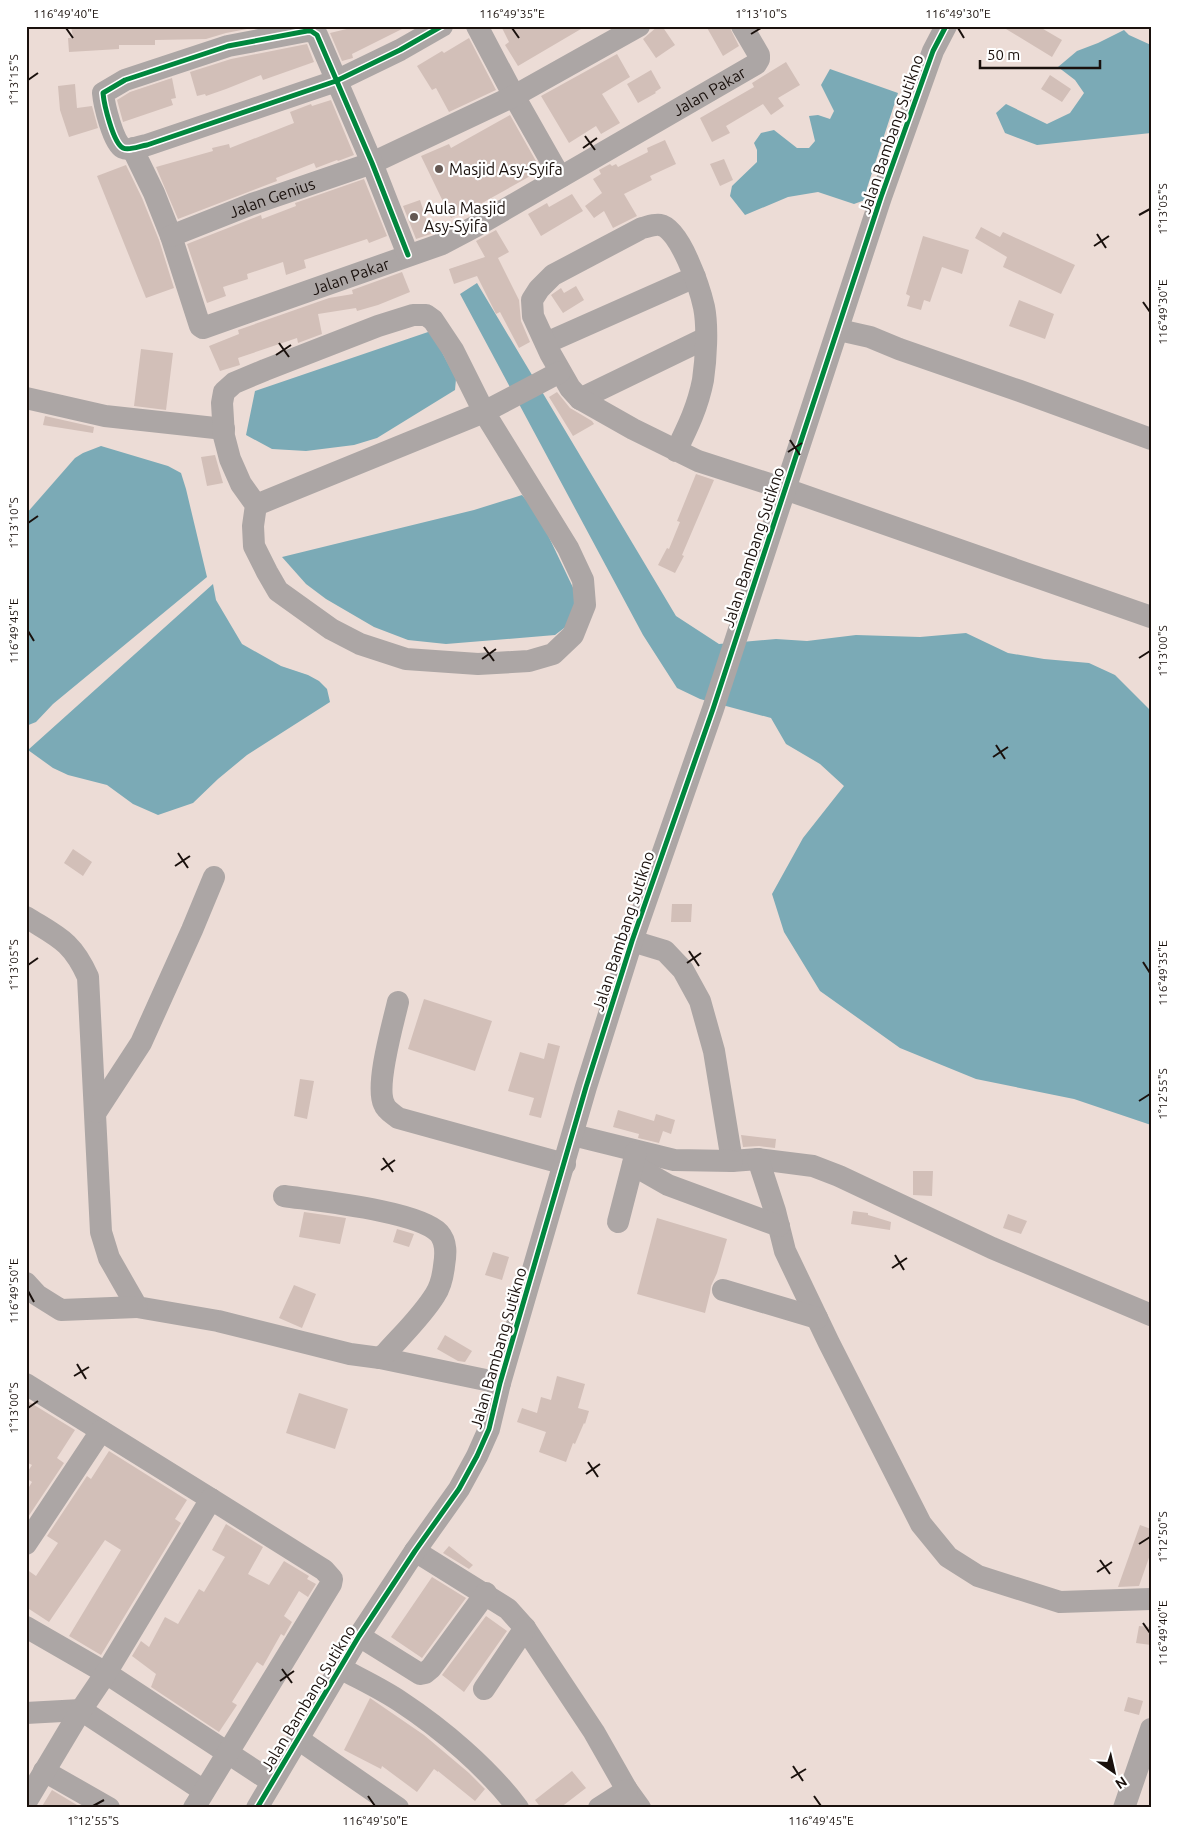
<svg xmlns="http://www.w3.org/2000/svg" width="1177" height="1834" viewBox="0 0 1177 1834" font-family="Ubuntu,sans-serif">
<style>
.water{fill:#7baab6}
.building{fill:#d2bfb8}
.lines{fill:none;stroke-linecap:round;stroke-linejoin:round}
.minor{stroke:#aca6a5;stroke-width:22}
.cycleway-casing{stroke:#fff;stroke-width:8}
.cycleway{stroke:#00873e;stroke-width:5}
.ticks{fill:none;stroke:#1a110d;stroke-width:2}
.poi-dot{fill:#645853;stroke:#fff;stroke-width:2}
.labels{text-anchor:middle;stroke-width:4.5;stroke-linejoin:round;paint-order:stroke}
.street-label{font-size:16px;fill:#1a110d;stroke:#fff}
.poi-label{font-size:16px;fill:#1a110d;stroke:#fff;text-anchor:start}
.neatline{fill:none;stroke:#1a110d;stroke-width:2}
.ticks-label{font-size:12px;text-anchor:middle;fill:#1a110d}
</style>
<rect width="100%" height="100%" fill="#ecdcd6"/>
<path class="water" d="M1124,30l5,5 22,10v88l-114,12 -32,-12 -9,-20 10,-9 41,20 23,-11 14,-20 -9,-13 -17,-13 19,-16 21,-8z
M830,69l68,24 -31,95 -2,12 -11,4 -36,-12 -30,5 -43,18 -15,-19 2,-10 25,-24v-12l-3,-7 7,-10 13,-3 23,18h12l6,-7 -6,-25 9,-1 12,4 4,-8 -13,-26z
M477,283l199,333 43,28 57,-5 31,2 49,-6 64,2 46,-4 42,20 36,6 45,4 26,12 36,36v414l-77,-26 -98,-20 -76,-31 -80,-57 -36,-59 -12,-38 31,-56 41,-52 -24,-22 -34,-20 -15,-26 -71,-19 -23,-11 -34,-53 -183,-341z
M431,331l25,48 -1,11 -78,48 -23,7 -48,6 -34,-2 -26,-14 9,-44z
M101,446l67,20 13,7 5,16 21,88 -154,127 -17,18 -10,4v-212l49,-56 8,-5z
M522,495l11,13 13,23 31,65 -5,26 -17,13 -109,9 -38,-4 -34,-13 -48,-28 -20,-15 -24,-27 192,-47z
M213,584l3,16 26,44 39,22 27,9 11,6 8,8 3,13 -83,53 -29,24 -25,24 -35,12 -25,-11 -26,-19 -39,-10 -15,-7 -25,-18z"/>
<path class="building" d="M71,26h22v3l24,-3h145l-36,7 -20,6 -51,1v5h-36v4l-50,3 -1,-14h5z
M359,26h49l-56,28 1,4 -11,3 -12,-28z
M501,26h85l-68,40 -13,-21 4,-3z
M658,26h4l13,19 -19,13 -13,-19z
M706,26h23l10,20 -16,10z
M1001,26h37l24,14 -10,17z
M469,38l27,52 -47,22 -13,-24 -4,2 -15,-24 25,-15 2,2z
M307,44l7,18 -51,18 -2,-5 -35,14 -20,7 -1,-2 -8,2 -7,-24 41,-13z
M617,54l13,23 -28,17 18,29 -19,11 -5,-8 -27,17 -28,-47z
M786,62l14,23 -22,13 6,8 -13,9 -8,-11 -37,22 4,7 -18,9 -12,-24 54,-31 -2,-4z
M651,70l10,18 -6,4 1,1 -18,10 -11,-19z
M1050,75l21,14 -9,13 -21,-13z
M172,78l4,20 -5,1 2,6 -50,17 -6,-22 13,-8z
M75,84l2,24 15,-2 6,22 -29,9 -9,-27 -2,-24z
M331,100l23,55 -16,6 -1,-1 -21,8 -2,-5 -38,15 1,3 -99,38 -22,-52 57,-16 -1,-3 17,-4 1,4 64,-25 -4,-11 21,-8 1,2z
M510,115l31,55 -57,32 -33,16 -30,-62 28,-12 2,4z
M665,140l11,24 -26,12 2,4 -28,14 13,22 -24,12 -9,-17 -10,7 -9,-12 17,-13 -9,-14 8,-5 -2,-4 11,-6 2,2 4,-2 2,3 30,-15 -1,-4z
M724,159l9,21 -13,6 -10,-22z
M126,165l16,33 17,42 15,48 -28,10 -49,-122z
M364,179l23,57 -18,7 -2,-4 -63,21 2,8 -20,7 -3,-13 -36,12 1,5 -25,8 3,9 -19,7 -20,-59 74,-29 1,4 34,-13 -1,-3z
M572,194l11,17 -42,25 -13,-22 19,-11 2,4z
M420,200l11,34 -15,5 -13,-33z
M981,227l19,10 3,-5 72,33 -14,29 -58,-27 4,-10 -32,-19z
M496,230l13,22 -11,6 21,42 2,21 9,21 -11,6 -19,-36 -4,2 -19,-38 -23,8 -5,-15 36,-12 -9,-16z
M923,236l46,14 -7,24 -20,-7 -12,35 -6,-2 -3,10 -14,-4 3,-10 -4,-2z
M402,272l8,20 -32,13 -21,6 -1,-3 -38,6 4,20 -24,9 -1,-5 -59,20 2,7 -20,6 -11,-25 30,-12 -1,-4 91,-32 24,-4 -1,-4z
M576,286l8,14 -21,13 -12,-18 10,-7 3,5z
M1019,300l35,14 -9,25 -36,-13z
M141,349l32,4 -7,57 -32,-4z
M557,392l13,16 22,13 2,3 -21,12 -24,-39z
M45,416l49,11 -1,6 -50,-8z
M215,455l8,28 -16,3 -6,-29z
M696,474l18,6 -32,75 2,1 -9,17 -17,-8 9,-17 2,1 11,-27 -3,-1z
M73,849l19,13 -9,14 -19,-13z
M672,904h20l-1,18h-20z
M424,999l68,22 -17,50 -67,-22z
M548,1043l12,3 -19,72 -12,-3 5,-17 -26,-7 12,-39 24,7z
M300,1079l14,2 -7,38 -13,-3z
M618,1110l36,11 2,-7 19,6 -4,14 -8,-3 -4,12 -21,-5 1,-4 -26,-7z
M741,1135l35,4 -1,9 -16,-2 -16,1z
M913,1171h20l-1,25 -19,-1z
M853,1211l15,2v2l23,7 -1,8 -39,-6z
M304,1212l42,6 -6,26 -41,-7z
M1008,1214l19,7 -6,13 -18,-6z
M657,1218l70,21 -10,34 -6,13 -1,7 -5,20 -68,-19z
M397,1229l17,5 -5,13 -16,-5z
M493,1252l16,5 -7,23 -17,-5z
M294,1285l22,9 -14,34 -23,-10z
M445,1335l27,16 -7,11 -7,-1 -21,-12z
M557,1376l28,8 -7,24 11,3 -4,13 -1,-1 -9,21 -2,-1 -7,19 -27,-10 7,-20 -29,-10 5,-14 15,5 4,-16 10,3z
M299,1393l49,16 -13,40 -49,-16z
M26,1400l49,30 -18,28 7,5 -38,57v-28l6,-10 -6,-4v-4l6,-9 -6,-3z
M109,1451l78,49 -12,19 6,4 -80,132 -32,-19 52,-86 -16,-10 -56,82 -23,-15v-38l10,7 22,-33 -11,-7 40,-60 4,3z
M226,1524l37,23 -15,27 21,11 15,-24 25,15 -2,3 9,5 -8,13 -9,-6 -15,25 8,6 -8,14 -3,-2 -18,32 -6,-4 -25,40 5,3 -18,27 -68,-45 5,-13 -24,-18 9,-15 8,6 16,-30 13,7 21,-35 5,3 21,-35 -13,-7z
M1140,1525l11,4v23l-12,34 -21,1z
M449,1546l24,19 -4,4 -26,-16z
M432,1577l34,21 -44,60 -31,-21z
M486,1616l21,15 -43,61 -22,-17z
M1139,1626l12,1v18l-15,-2z
M1128,1697l15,4 -4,14 -15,-4z
M370,1698l54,37 45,38 16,16 -10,12 -37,-30v1l-4,-3 -17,23 -35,-26 -1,3 -37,-19z
M572,1771l14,17 -26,20h-19l-6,-8z
M52,1790l30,18h-41z"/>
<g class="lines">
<g class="minor">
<path d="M477,26l37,70 46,81"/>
<path id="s1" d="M134,148l1,6 19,39 17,43 29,90 3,2 239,-84 36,-19 278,-161 3,-5v-4l-17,-29"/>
<path id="s2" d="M171,236l81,-32 120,-41 142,-67 125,-70"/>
<path d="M408,255l-36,-92 -55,-128 -6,-4h-4l-79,15 -103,34 -22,13c1,11 10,50 20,55 6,3 17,-2 24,-3l189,-64 64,-31 42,-24"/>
<path d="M839,330l31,7 29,12 121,42 131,48"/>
<path d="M546,343l149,-66"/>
<path d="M26,398l79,18 119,13"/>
<path d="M580,399l126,-61"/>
<path d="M676,451c12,-24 22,-45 27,-71 3,-21 5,-53 1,-73 -4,-18 -24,-79 -44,-82 -6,-1 -13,2 -18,3l-89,47 -14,14 -7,11 1,16 17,37 20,35 10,11 53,30 65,32 87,28 366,128"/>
<path d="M256,505l-15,-21 -11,-25 -6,-23 -2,-33 2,-11 10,-9 31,-13 113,-44 35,-11h13l7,5 20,30 31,62 84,136 15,32 2,25 -12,30 -20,19 -24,7 -51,3 -72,-5 -46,-15 -29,-15 -53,-38 -11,-19 -13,-26 -1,-20 3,-21 228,-93 76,-40"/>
<path d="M26,917c32,20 46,24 62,60l13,255 8,26 28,49 81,14 132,33 30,4 120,25"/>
<path d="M632,941l33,10 18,19 17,31 14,50 18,110 26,-2 55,7 26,10 153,72 159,67"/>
<path d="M398,1002c-5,22 -23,83 -14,102 2,6 9,10 14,14l167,46"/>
<path d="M96,1112l45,-69 51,-113 22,-53"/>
<path d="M573,1135l101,25 58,1"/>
<path d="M758,1159l17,52 10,40 44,92 92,181 27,33 30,19 82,26 91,-3"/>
<path d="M633,1165l35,20 111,41"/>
<path d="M284,1196c34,5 134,15 155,37 8,9 7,21 5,33 -1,9 -3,20 -9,29 -13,21 -32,39 -49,58l-6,5"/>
<path d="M618,1222l18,-70"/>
<path d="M26,1283l11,12 24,15 76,-3"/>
<path d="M723,1290l94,28"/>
<path d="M26,1384l185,115"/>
<path d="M26,1544l75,-113"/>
<path d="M415,1551l93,58 17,19 69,104 33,58 13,18"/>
<path d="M26,1627l80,46 166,109"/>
<path d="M359,1636l61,38 5,-1 6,-5 55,-75"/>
<path d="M340,1668c20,11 42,21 61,34 41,27 87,66 117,106"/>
<path d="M484,1689l41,-61"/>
<path d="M26,1713l55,-3 123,81"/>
<path d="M298,1739l100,69"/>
<path d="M44,1771l65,37"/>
<path d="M26,1802l55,-92 25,-37 105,-174 113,71 8,9 -1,5 -137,224"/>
<path d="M257,1808l102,-172 56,-85 44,-62 18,-33 12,-27 11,-46 86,-296 46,-146 81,-232 168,-512 52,-146 13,-25"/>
<path d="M599,1808l28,-18"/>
<path d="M1124,1808l27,-79"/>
</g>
<g class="cycleway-casing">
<path id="cycleway" d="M408,255l-36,-92 -55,-128 -6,-4h-4l-79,15 -103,34 -22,13c1,11 10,50 20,55 6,3 17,-2 24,-3l189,-64 64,-31 42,-24
M257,1808l102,-172 56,-85 44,-62 18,-33 12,-27 11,-46 86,-296 46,-146 81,-232 168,-512 52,-146 13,-25"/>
</g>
<use href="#cycleway" class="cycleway"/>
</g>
<path class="ticks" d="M66,28l7,10M512,28l7,10M958,28l6,10M751,34l10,-6M28,80l10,-7M585,136l10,14M583,148l14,-10M1139,215l11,-6M1097,234l9,14M1094,246l15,-10M1143,302l7,10M279,343l10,14M276,355l15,-10M790,440l10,15M788,452l14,-9M28,523l10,-7M28,631l6,10M484,647l10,14M1139,658l11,-7M482,659l14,-10M996,745l9,14M993,757l15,-10M178,853l10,15M175,866l15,-10M689,951l10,15M1143,962l7,11M687,963l14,-10M28,965l10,-7M1139,1101l11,-7M383,1158l10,14M381,1170l14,-10M895,1255l9,15M892,1268l15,-10M28,1291l6,11M77,1364l9,15M74,1376l15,-9M28,1408l10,-7M588,1462l10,15M586,1474l14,-10M1139,1544l11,-7M1100,1560l10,14M1097,1572l15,-10M1143,1623l7,10M282,1669l10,14M280,1681l14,-10M793,1766l10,15M791,1778l15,-9M368,1796l7,10M814,1796l7,10M93,1806l11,-6"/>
<g class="poi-dot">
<circle cx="439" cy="169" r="5"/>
<circle cx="414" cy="217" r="5"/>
</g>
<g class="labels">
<g class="street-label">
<text dy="6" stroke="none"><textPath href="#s1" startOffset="755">Jalan Pakar</textPath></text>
<text transform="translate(891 134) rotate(-71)" y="6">Jalan Bambang Sutikno</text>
<text dy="6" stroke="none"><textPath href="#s2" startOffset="108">Jalan Genius</textPath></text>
<text dy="6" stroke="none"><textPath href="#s1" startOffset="350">Jalan Pakar</textPath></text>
<text transform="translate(753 547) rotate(-72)" y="6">Jalan Bambang Sutikno</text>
<text transform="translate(623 931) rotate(-72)" y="6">Jalan Bambang Sutikno</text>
<text transform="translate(498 1348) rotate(-74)" y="6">Jalan Bambang Sutikno</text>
<text transform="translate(308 1698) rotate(-59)" y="6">Jalan Bambang Sutikno</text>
</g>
<g class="poi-label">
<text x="449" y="175">Masjid Asy-Syifa</text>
<text x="424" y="214">Aula Masjid<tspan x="424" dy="18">Asy-Syifa</tspan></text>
</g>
</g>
<rect width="1177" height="1834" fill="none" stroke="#ffffff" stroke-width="55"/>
<g transform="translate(1114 1772) rotate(146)" stroke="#ffffff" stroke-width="4" paint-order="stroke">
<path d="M0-4L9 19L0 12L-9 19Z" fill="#1a110d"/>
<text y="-8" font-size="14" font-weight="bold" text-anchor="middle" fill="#1a110d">N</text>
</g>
<path d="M980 60v8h120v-8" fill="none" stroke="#1a110d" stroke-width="2.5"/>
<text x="987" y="60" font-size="15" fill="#1a110d" stroke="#ffffff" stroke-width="4" paint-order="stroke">50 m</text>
<rect x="28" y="28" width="1122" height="1778" class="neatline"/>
<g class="ticks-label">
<text x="66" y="18">116°49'40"E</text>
<text x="512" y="18">116°49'35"E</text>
<text x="761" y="18">1°13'10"S</text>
<text x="958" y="18">116°49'30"E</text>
<text transform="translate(14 80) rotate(-90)" y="4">1°13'15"S</text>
<text transform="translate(1163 209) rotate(-90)" y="4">1°13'05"S</text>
<text transform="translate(1163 312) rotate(-90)" y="4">116°49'30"E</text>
<text transform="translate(14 523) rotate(-90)" y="4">1°13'10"S</text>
<text transform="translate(14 631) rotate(-90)" y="4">116°49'45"E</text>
<text transform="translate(1163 651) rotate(-90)" y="4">1°13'00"S</text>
<text transform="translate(14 965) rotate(-90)" y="4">1°13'05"S</text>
<text transform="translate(1163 973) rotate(-90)" y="4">116°49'35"E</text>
<text transform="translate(1163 1094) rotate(-90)" y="4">1°12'55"S</text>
<text transform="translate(14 1291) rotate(-90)" y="4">116°49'50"E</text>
<text transform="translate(14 1408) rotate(-90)" y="4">1°13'00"S</text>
<text transform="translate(1163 1537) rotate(-90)" y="4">1°12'50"S</text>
<text transform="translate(1163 1633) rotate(-90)" y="4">116°49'40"E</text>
<text x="93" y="1825">1°12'55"S</text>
<text x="375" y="1825">116°49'50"E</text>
<text x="821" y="1825">116°49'45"E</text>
</g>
</svg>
